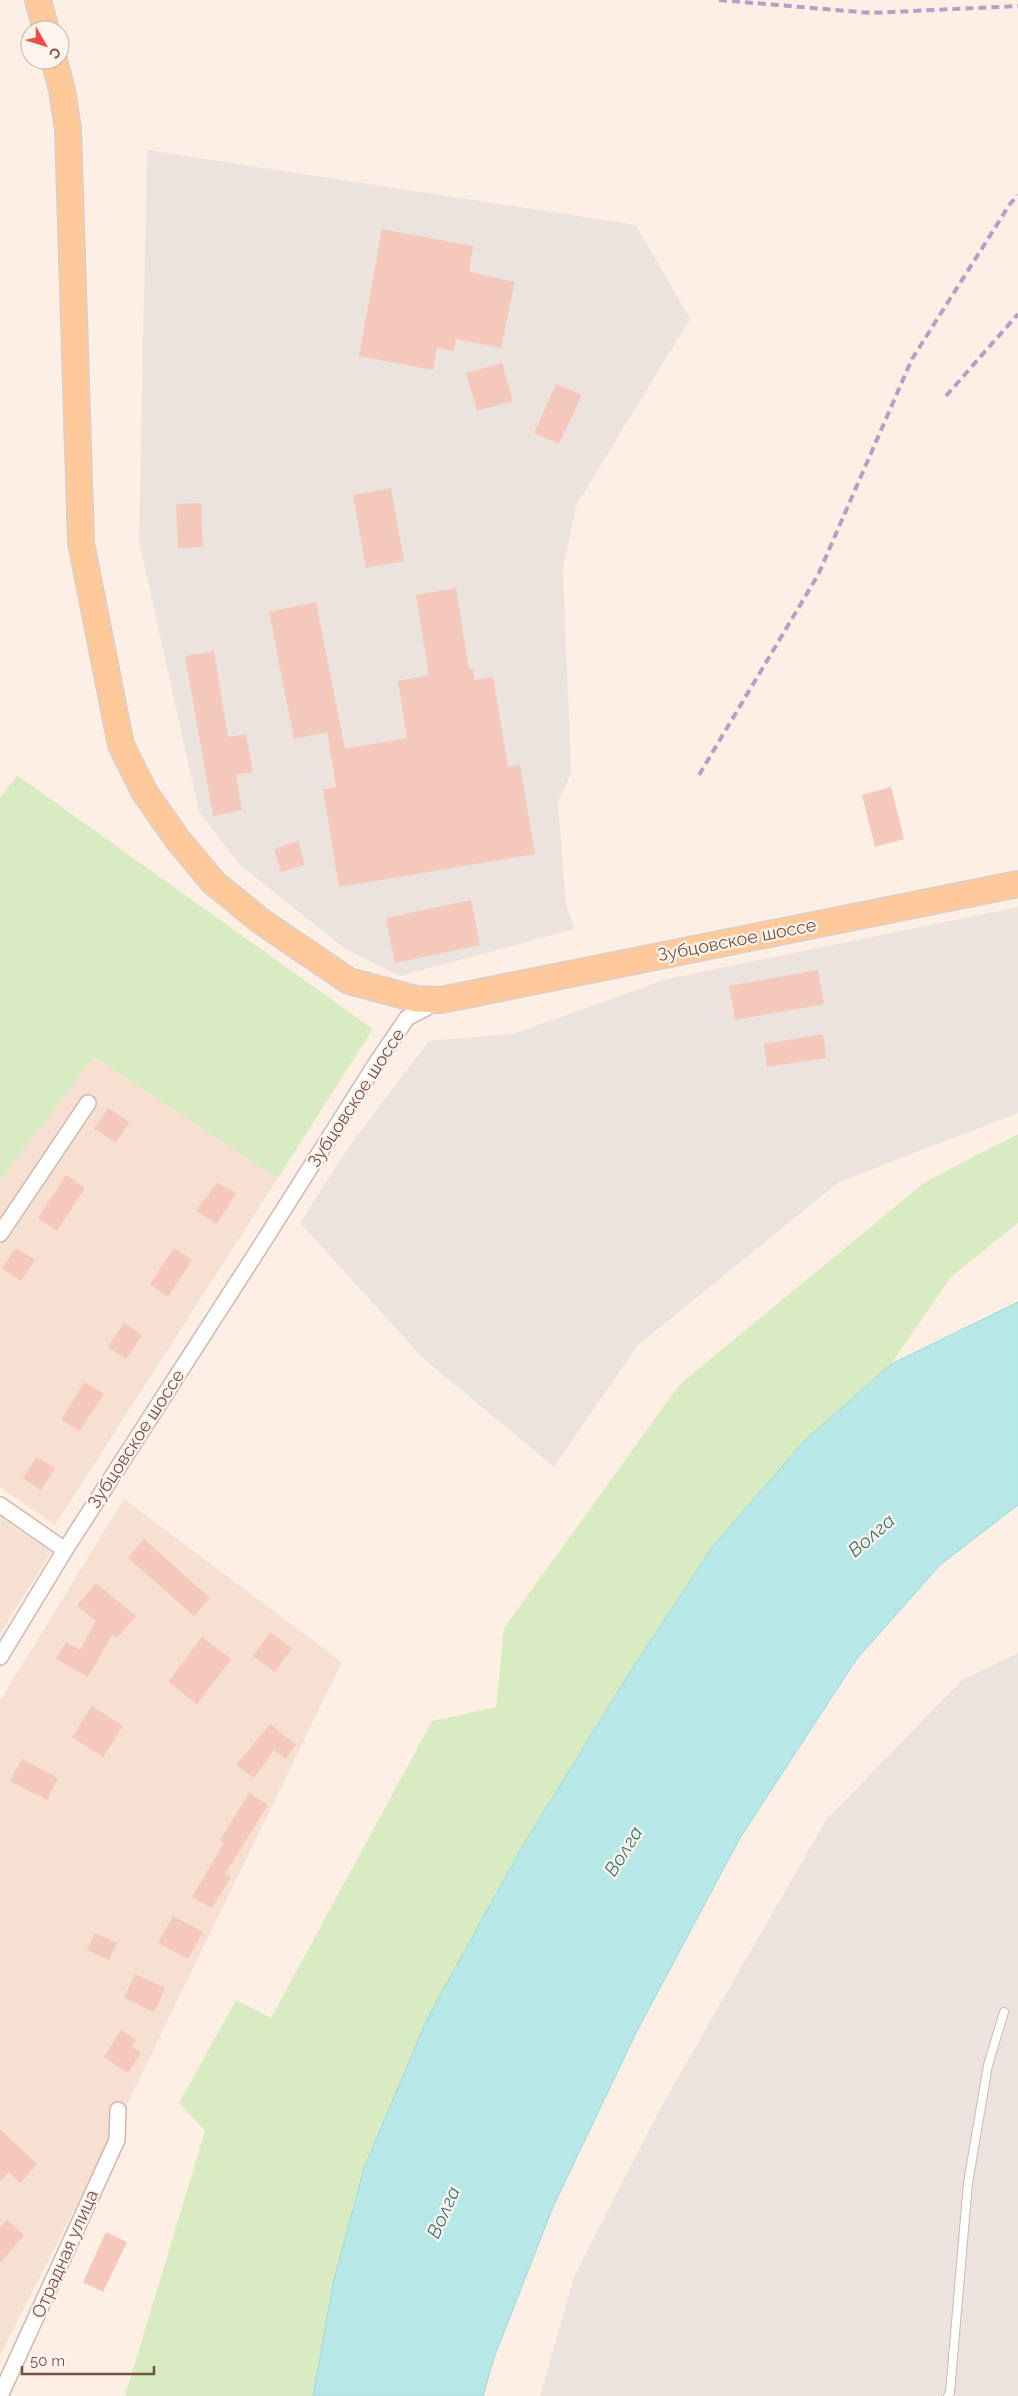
<svg xmlns="http://www.w3.org/2000/svg" width="1018" height="2396" viewBox="0 0 1018 2396" font-family="Raleway,sans-serif">
<style>
.residential{fill:#f5e0d1}
.industrial{fill:#ede3de}
.green{fill:#d9ecc1}
.water{fill:#b7e8e7;stroke:#9ddada}
.building{fill:#f4c8ba}
.lines{fill:none;stroke-linecap:round;stroke-linejoin:round}
.lane-casing{stroke:#d1b7ac;stroke-width:10}
.street-casing{stroke:#d1b7ac;stroke-width:18}
.primary-casing{stroke:#d9cecc;stroke-width:28}
.lane{stroke:#fff;stroke-width:8}
.street{stroke:#fff;stroke-width:15}
.primary{stroke:#ffc999;stroke-width:25}
.rail{stroke:#b0a1c7;stroke-width:4;stroke-dasharray:8 5;stroke-linecap:butt}
.labels{text-anchor:middle;stroke-width:4.5;stroke-linejoin:round;paint-order:stroke}
.street-label{font-size:18px;fill:#775148;stroke:#fff4eb}
.water-label{font-size:19px;font-style:italic;fill:#387576;stroke:#fff4eb}
</style>
<rect width="100%" height="100%" fill="#fdefe4"/>
<path class="residential" d="M94,1057l184,121 -223,347 -55,-38v-307z
M124,1499l218,163 -234,481 -108,212v-654z
M0,1517l51,35 -51,82z"/>
<path class="industrial" d="M147,150l489,75 54,94 -113,185 -14,63 8,206 -13,29 8,102 9,25 -175,47 -56,-28 -104,-83 -41,-53 -60,-271z
M1018,907v206l-179,69 -202,164 -83,121 -130,-108 -124,-136 48,-75 81,-107 84,-7 154,-55z
M1018,1653v743h-478l34,-119 87,-170 165,-287 136,-140z"/>
<path class="green" d="M17,775l356,254 -95,149 -184,-121 -94,123v-382z
M1018,1134v89l-67,54 -60,87 -87,77 -91,105 -85,129 -107,174 -93,168 -64,151 -31,116 -20,112h-188l80,-265 -26,-28 57,-103 35,18 161,-297 64,-14 8,-79 176,-244 245,-202z"/>
<path class="water" d="M1018,1302v203l-78,60 -84,95 -116,178 -103,193 -84,176 -59,151 -11,38h-170l20,-112 31,-116 64,-151 93,-168 107,-174 85,-129 91,-105 87,-77z"/>
<path class="building" d="M382,229l91,17 -4,26 46,10 -14,66 -45,-9 -2,12 -17,-3 -4,22 -74,-14z
M502,363l11,38 -36,10 -11,-38z
M556,384l26,11 -23,49 -25,-11z
M391,488l13,73 -38,7 -13,-73z
M201,503l2,44 -25,1 -2,-44z
M456,588l13,81 4,-1 2,12 18,-3 15,90 12,-2 15,89 -196,33 -16,-98 13,-2 -9,-55 -33,7 -25,-127 47,-10 29,147 62,-11 -9,-57 31,-6 -13,-80z
M214,651l14,86 18,-3 7,38 -17,3 6,35 -29,6 -28,-160z
M891,787l13,52 -29,8 -13,-52z
M298,841l7,24 -24,7 -7,-23z
M471,900l9,45 -85,18 -9,-45z
M818,970l6,34 -89,16 -6,-34z
M823,1034l3,24 -59,9 -3,-23z
M108,1108l21,14 -13,21 -22,-14z
M66,1175l19,13 -28,43 -19,-13z
M217,1183l19,10 -19,31 -21,-13z
M16,1248l19,12 -14,21 -19,-13z
M174,1248l18,12 -24,37 -18,-13z
M124,1323l18,12 -16,24 -18,-12z
M85,1382l19,12 -25,37 -18,-12z
M37,1457l18,11 -14,22 -18,-12z
M144,1539l66,59 -16,18 -66,-58z
M96,1583l40,33 -19,22 -5,-3 -24,42 -32,-18 10,-17 14,8 16,-29 -19,-15z
M270,1632l22,16 -17,24 -22,-16z
M202,1637l29,22 -34,45 -29,-22z
M92,1706l31,20 -20,31 -31,-20z
M270,1724l26,21 -11,14 -11,-9 -20,28 -18,-13z
M22,1759l36,19 -11,22 -37,-19z
M249,1793l19,12 -43,69 6,3 -19,31 -20,-11 32,-54 -4,-3z
M173,1916l30,16 -15,27 -30,-16z
M95,1933l22,10 -8,17 -22,-10z
M135,1974l30,14 -11,24 -30,-14z
M121,2030l15,10 -4,7 9,6 -13,20 -24,-16z
M0,2129l37,35 -17,19 -11,-11 -9,9z
M7,2220l17,15 -24,28v-36z
M106,2232l21,10 -24,50 -20,-10z"/>
<g class="lines">
<g class="lane-casing">
<path id="lane" d="M948,2396l2,-4 18,-209 20,-118 16,-53"/>
</g>
<g class="street-casing">
<path id="street" d="M0,1234l88,-131
M0,1505l65,45
M0,1657l65,-107 195,-303 117,-185 30,-44 30,-16
M0,2396l117,-256 1,-30"/>
</g>
<g class="primary-casing">
<path id="primary" d="M38,0l8,30
M54,60l8,30 6,39 13,414 40,202 24,48 33,47 36,43 48,39 87,59 67,18 25,1 577,-116"/>
</g>
<use href="#lane" class="lane"/>
<use href="#street" class="street"/>
<use href="#primary" class="primary"/>
<path class="rail" d="M719,0l152,13 147,-7
M946,396l72,-82
M699,775l119,-200 94,-216 98,-155 8,-9"/>
</g>
<g class="labels">
<g class="street-label">
<text transform="translate(737 940) rotate(-11)" y="6">Зубцовское шоссе</text>
<text transform="translate(356 1098) rotate(-57)" y="6">Зубцовское шоссе</text>
<text transform="translate(136 1439) rotate(-57)" y="6">Зубцовское шоссе</text>
<text transform="translate(65 2254) rotate(-66)" y="6">Отрадная улица</text>
</g>
<g class="water-label">
<text transform="translate(871 1535) rotate(-41)" y="7">Волга</text>
<text transform="translate(623 1851) rotate(-58)" y="7">Волга</text>
<text transform="translate(443 2212) rotate(-66)" y="7">Волга</text>
</g>
</g>
<g transform="translate(45 45) rotate(129)"><circle r="24" fill="#fff4eb" stroke="#c9b3aa"/>
<path d="M0-4L9 19L0 12L-9 19Z" fill="#ed4e43"/>
<text y="-8" font-size="14" font-weight="bold" text-anchor="middle" fill="#775148">С</text>
</g>
<path d="M22 2366v8h132v-8" fill="none" stroke="#775148" stroke-width="2.5"/>
<text x="30" y="2366" font-size="15" fill="#775148" stroke="#fff4eb" stroke-width="4" paint-order="stroke">50 m</text>
</svg>
